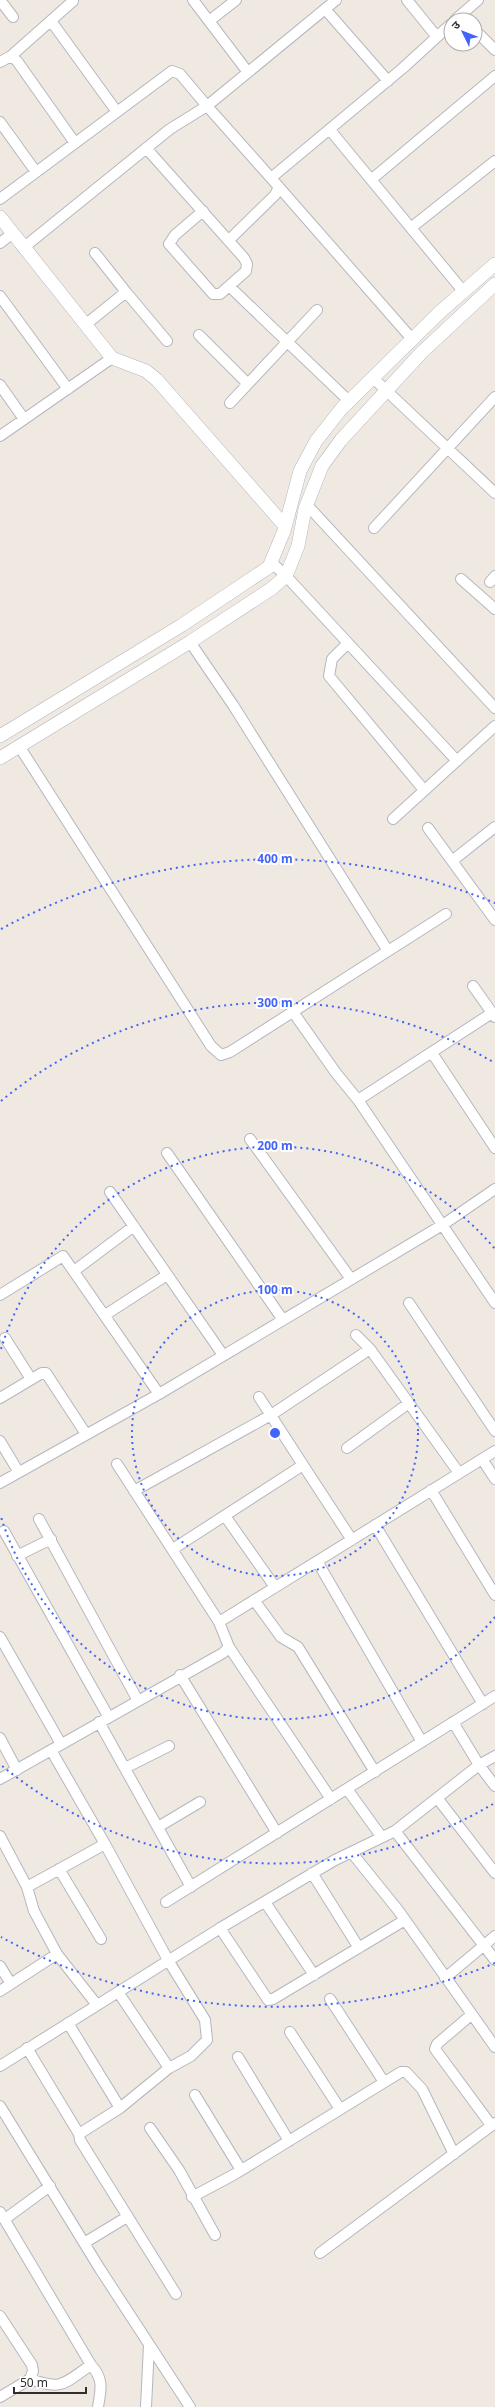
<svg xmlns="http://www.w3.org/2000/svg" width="495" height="2407" viewBox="0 0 495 2407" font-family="'Noto Sans','Noto Sans Devanagari',sans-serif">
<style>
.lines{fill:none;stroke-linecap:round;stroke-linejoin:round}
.minor-casing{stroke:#b4b7c1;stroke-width:12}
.tertiary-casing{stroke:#b4b7c1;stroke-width:14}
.minor{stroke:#fff;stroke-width:10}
.tertiary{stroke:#fff;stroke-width:13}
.ring{fill:none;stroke:#4264fb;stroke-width:2;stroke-dasharray:2 4}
.centre{fill:#4264fb;stroke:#fff;stroke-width:2}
.ring-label{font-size:12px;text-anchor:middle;font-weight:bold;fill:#4264fb;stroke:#fff;stroke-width:4;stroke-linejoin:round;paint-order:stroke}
</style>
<rect width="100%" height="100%" fill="#efe9e1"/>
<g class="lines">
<g class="minor-casing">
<path id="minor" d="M0,0l13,17
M193,0l54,71
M407,0l30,37
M325,9l63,72
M455,20l23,-20
M51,21l66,91
M209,21l27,-21
M475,30l20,20
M11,56l62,-55
M0,62l11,-6 6,5 58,82
M0,122l36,50
M330,130l133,161
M146,148l98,110 3,6 -1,7 -26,23h-7l-44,-50 6,-9 28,-24
M372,179l123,-103
M0,199l172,-128 8,3 27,32 129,-106
M412,227l83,-66
M229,240l46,-45 4,-8
M0,243l13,-10
M23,248l147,-119 37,-23 64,72
M95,253l31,39
M229,286l120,115
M0,296l68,93
M85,325l41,-33 41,49
M199,335l49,49
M412,339l-141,-161 132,-110 48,-44
M373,378l122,115
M0,385l24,34
M230,403l87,-93
M0,436l112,-78
M307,505l188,203
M374,528l121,-131
M271,562l15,14 171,185
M461,579l34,30
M490,582l5,-6
M190,642l43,63 155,246 58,-37
M348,643l-16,16 -3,17 95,114
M19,746l192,300 10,9 9,-3 158,-101
M393,819l102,-93
M428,828l67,92
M452,861l43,-34
M473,986l22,31
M293,1012l43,61 22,27 137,203
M432,1053l63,95
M358,1100l134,-87
M250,1139l101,140
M167,1153l116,167
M110,1192l113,163
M74,1271l60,-45
M0,1295l63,-39 96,138
M409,1303l86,128
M105,1315l62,-40
M356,1335l14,14 89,124
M5,1338l26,41
M259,1397l44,68
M0,1398l42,-25h4l40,61
M0,1441l18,30
M347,1448l62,-45
M482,1459l13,20
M0,1483l159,-89 285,-170 51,-35
M431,1490l64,105
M134,1491l137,-76 99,-66
M225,1516l50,71
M39,1519l98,180
M375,1525l108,179
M4,1531l104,185
M173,1549l130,-84 49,75
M17,1556l34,-17
M317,1561l105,181
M254,1600l27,37 17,10 77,125
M219,1622l276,-171
M0,1637l61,107
M229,1647l102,152
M180,1675l97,158
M99,1722l92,165
M453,1722l26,43 16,21
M0,1738l17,32
M125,1768l44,-22
M0,1779l223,-126 6,-6 -10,-25 -102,-158
M347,1789l34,47
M438,1799l57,74
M158,1827l42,-25
M395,1831l100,129
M0,1836l27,51 7,24 23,43
M105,1844l63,116 37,60 2,20 -16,16 -22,12 -51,-76
M352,1853l46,57 97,137
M59,1869l42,70
M312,1873l47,75
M27,1887l78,-43 -54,-94
M166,1902l329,-206
M265,1902l49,73
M220,1928l48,72 5,-1 132,-79
M0,1966l11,18
M445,1978l50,-42
M0,1991l57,-37 40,51
M330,1999l54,83
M471,2015l-34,29 -2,5 56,76
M68,2023l52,85 49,-40
M290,2032l50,77
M27,2048l52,86 41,-26
M238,2057l51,84
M0,2066l222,-139 113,-67 60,-29 84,-66 16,-9
M195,2095l46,75
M0,2106l100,163 90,138
M150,2128l29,42 36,65
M79,2134l1,6 96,154
M192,2197l43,-23 166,-102h5l16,17 32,65
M0,2212l91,153c-27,18 -28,26 -61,14l-30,18
M5,2219l45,-33
M84,2243l43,-26
M320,2253l175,-130
M0,2316l32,49 1,6 -3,8
M91,2365c13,14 10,24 7,42
M146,2407l3,-62"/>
</g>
<g class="tertiary-casing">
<path id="tertiary" d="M0,217l112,141 34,13 11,9 128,146
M0,736l182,-111 87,-58 15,-36 16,-60 16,-30 26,-33 98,-96 55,-48
M0,758l190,-116 81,-53 15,-13 12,-30 7,-37 17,-43 19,-26 80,-87 74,-69"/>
</g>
<use href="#minor" class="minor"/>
<use href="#tertiary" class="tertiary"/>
</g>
<g class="ring">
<circle cx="275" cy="1433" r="143"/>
<path d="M495 1617A287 287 0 0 1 1 1517M1 1349A287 287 0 0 1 495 1249"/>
<path d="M493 1804A430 430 0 0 1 1 1765M1 1101A430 430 0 0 1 493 1062"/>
<path d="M495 1963A574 574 0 0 1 1 1937M1 929A574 574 0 0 1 495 903"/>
</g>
<circle cx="275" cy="1433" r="6" class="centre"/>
<g class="ring-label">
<text x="275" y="863">400 m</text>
<text x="275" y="1007">300 m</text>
<text x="275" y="1150">200 m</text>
<text x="275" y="1294">100 m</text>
</g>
<g transform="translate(463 32) rotate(313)"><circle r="19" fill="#ffffff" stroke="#ababab"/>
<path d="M0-3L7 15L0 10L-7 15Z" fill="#4264fb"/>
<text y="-6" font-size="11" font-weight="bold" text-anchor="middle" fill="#2e2e2e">उ</text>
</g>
<path d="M14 2387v6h72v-6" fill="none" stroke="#2e2e2e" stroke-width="2"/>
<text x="20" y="2387" font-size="12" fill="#2e2e2e" stroke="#ffffff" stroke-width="3" paint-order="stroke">50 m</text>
</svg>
